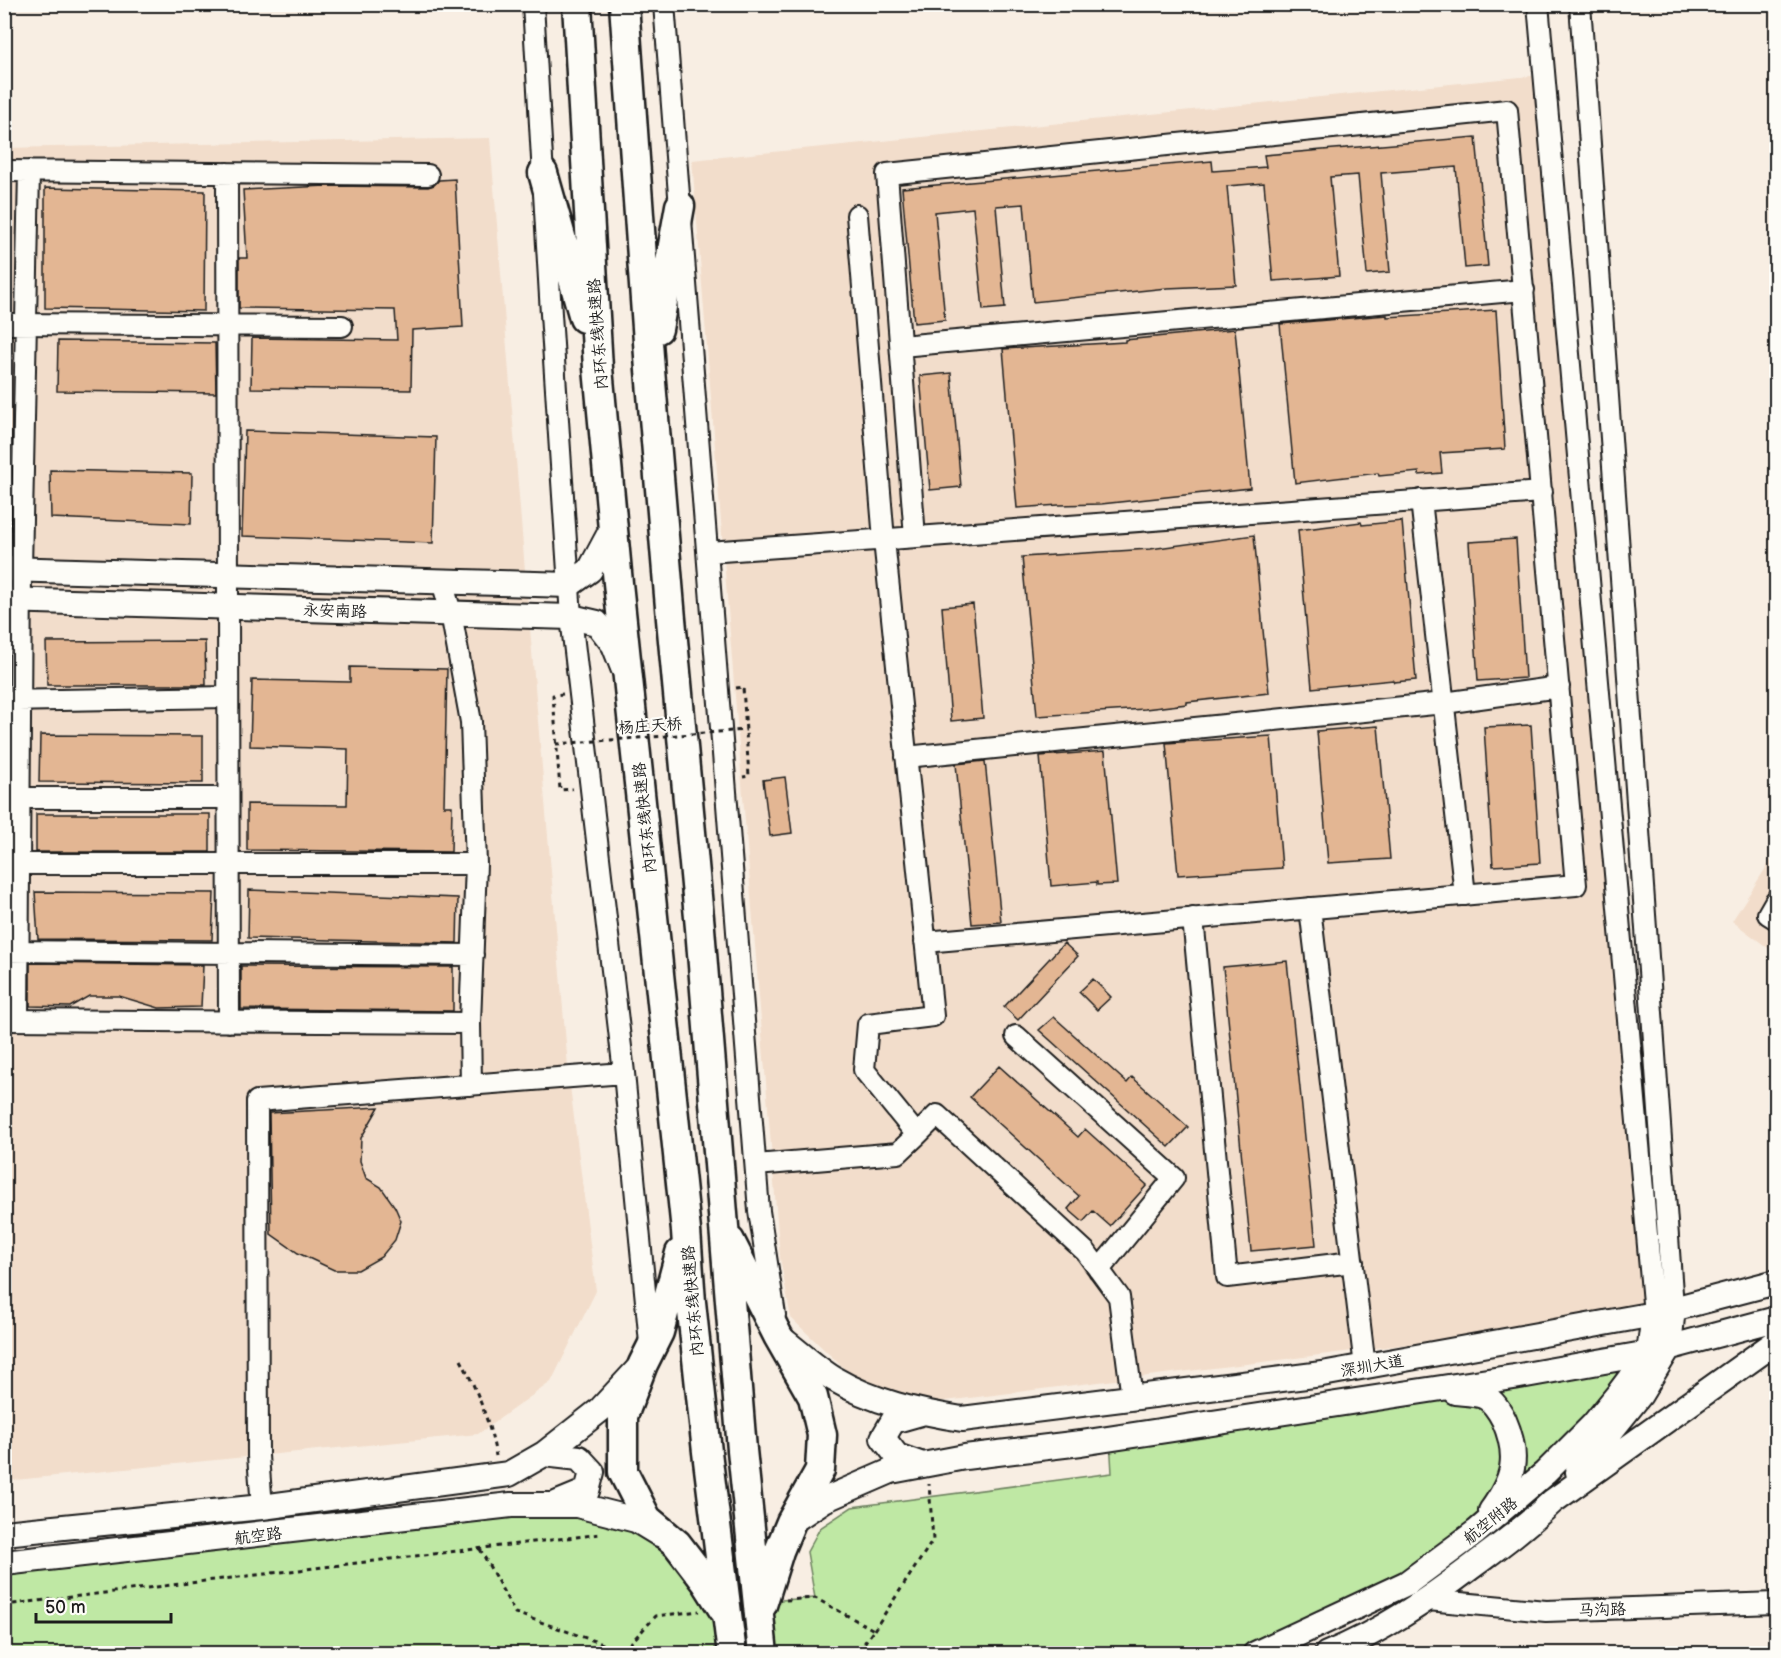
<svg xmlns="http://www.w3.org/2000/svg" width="1781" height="1658" viewBox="0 0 1781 1658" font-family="'Balsamiq Sans','LXGW WenKai TC',sans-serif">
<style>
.built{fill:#f2ddcb}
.green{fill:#bfe8a4;stroke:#6e8260;stroke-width:1.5}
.building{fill:#e3b693;stroke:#1c1c1c;stroke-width:1.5}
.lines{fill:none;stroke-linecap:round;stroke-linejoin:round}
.minor-casing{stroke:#1c1c1c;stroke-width:24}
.major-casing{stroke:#1c1c1c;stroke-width:28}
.highway-casing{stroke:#1c1c1c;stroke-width:33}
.path{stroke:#1c1c1c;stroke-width:3;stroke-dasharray:4.5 4.5;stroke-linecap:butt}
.minor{stroke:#fdfcf7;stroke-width:20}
.major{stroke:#fdfcf7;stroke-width:24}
.highway{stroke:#fdfcf7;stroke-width:28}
.path-bridge{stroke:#1c1c1c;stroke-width:3;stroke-dasharray:4.5 4.5;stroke-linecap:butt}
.labels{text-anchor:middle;stroke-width:4.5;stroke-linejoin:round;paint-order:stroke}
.street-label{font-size:16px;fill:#1c1c1c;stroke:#fdfcf7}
</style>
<rect width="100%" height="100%" fill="#f8eee3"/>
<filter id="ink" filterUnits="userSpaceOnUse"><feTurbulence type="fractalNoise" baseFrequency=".0167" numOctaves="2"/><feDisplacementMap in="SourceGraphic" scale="12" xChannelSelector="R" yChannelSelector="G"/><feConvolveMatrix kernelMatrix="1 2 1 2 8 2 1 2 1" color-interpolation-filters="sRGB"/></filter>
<g filter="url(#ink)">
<path class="built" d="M1541,75l113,1239 -742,91 -60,-29 -61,-58 -11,-60 -88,-1098z
M490,138l36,445 43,495 27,213 -45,91 -73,52 -473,47 -1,-1333z
M1776,852v102l-44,-33z"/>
<path class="green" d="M1649,1353l-173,180 -221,120 -1250,1v-91l506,-58 125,15 86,89 41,-8 52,-3 -8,-46 13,-24 32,-21 260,-34 -2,-35z"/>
<path class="building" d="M1476,137l12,129 -23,2 -9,-101 -75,6 9,99 -23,2 -9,-99 -28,2 9,99 -23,2 -43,3 -9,-98 -37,3 9,99 -69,3 -134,14 -9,-98 -28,2 9,102 -22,2 -10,-102 -38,4 10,108 -31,3 -12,-135 310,-27 1,10 53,-4 -2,-12z
M455,179l8,148 -51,3 -1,60 -160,-2 1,-50 145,2 -2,-30 -156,-2v-50h8l-4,-68 83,-4 102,1 6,-2 5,-5z
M45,188l160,3 -1,120 -159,-3z
M1496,310l9,139 -65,4 2,20 -23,2v-3l-40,4 -1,-3 -83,10 -15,-159 107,-9v2z
M1235,329l15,159 -149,16 -42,1 -42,3 -14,-159 122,-7v-2z
M58,341l157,2 1,50 -159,-2z
M951,373l10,114 -31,3 -10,-114z
M245,431l191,6 -3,106 -191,-7z
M50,470l142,3 -1,51 -140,-6z
M1402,521l14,159 -22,2 -1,-2 -81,8 -14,-158 63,-8 1,3z
M1254,535l15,158 -82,9v2l-42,5 -108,7 -15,-159 128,-8z
M1516,539l9,139 -47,3 -9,-139z
M973,604l10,114 -32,3 -9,-114z
M205,641l1,44h-159l-1,-43z
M350,667l97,2 -3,137h8l-1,46 -204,-2v-46l100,1 1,-56 -98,-3 2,-66 98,2z
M1531,725l9,138 -47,3 -9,-139z
M1378,726l12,133 -62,4 -11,-132z
M40,735l163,1v47l-164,-1z
M1271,736l11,132 -104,7 -12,-132z
M1105,751l12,133 -20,1v-3l-46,4 -11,-130z
M985,761l16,161 -29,2 -16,-160z
M785,777l7,56 -22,3 -7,-56z
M36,814h174v38h-174z
M249,890l209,8 -1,45 -209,-5z
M35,892l179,1 -2,47 -174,-1z
M1064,943l14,13 -60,64 -14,-13z
M1287,961l29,284 -65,6 -28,-284z
M30,963l173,2 -2,42 -42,1 -40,-12h-30l-19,11 -40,-1z
M241,966l212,1v44l-212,-2z
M1093,979l18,18 -14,13 -18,-18z
M1054,1017l73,66 5,-6 56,50 -19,20 -130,-117z
M999,1066l79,71 7,-8 62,56 -37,41 -17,-15 -10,11 -15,-13 11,-13 -109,-99z
M379,1107l-18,31 -1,23 6,17 15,9 14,20 6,14 -6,19 -14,17 -23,13h-24l-36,-17 -27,-19 -2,-121z"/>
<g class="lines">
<g class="minor-casing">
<path id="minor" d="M533,4l18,310 20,303 53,456 26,270
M664,4l95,1207 16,104
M1538,4l116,1310
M1580,4l93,1303
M4,171l424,4
M227,173l2,849
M857,215l27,325 49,476 -65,8 -4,46 53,65 20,-20 149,137 33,45 13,101
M4,324l338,2
M901,346l623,-56
M1421,500l44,395
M915,537l-28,-363 620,-64 69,775 -651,57
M708,552l834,-60
M4,701l223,-4
M906,757l538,-54 115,-16
M4,798h224
M4,864h472
M1776,900l-8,14 8,5
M1310,908l55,459
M1193,918l34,359 126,-15
M4,951l469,4
M4,1020l466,3 6,-159 -5,-142 -20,-109 -9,-32
M18,1020l3,-451 8,-398
M470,1023l1,62
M1016,1036l158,142 -75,92
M756,1165l142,-12 19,-18
M262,1507l-4,-51 -1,-355 367,-28
M1428,1600l118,11 230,-8"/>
</g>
<g class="major-casing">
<path id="major" d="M4,569l565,16 21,-15 23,-43
M4,600l567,17 26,6 17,22 9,23
M782,1339c17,13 34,29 52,40 39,23 84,33 128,40l360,-45 332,-60 122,-32
M1455,1392c8,1 20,1 28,4 9,3 17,16 21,24 16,37 10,59 -13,91
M921,1413l-28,8 -10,17 14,18 26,9
M544,1454l35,4 13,14 -5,19 -29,12
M1578,1472l62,-77 29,-48 4,-40
M791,1522l33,-22 67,-29 74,-14 116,-14 433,-66 135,-24 127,-34
M4,1533l258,-26 247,-33 35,-20 56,-44 39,-42
M4,1563l507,-58h66l59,15 23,14
M1255,1654l152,-71 69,-51 69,-59 48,-48 26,-32 30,-40 5,-39
M1327,1654c54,-22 101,-54 147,-89 27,-20 54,-40 79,-64l223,-159"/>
</g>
<g class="highway-casing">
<path id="highway" d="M577,4l21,364 20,215 68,648 5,71 16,150 25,202
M624,4l26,366 21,249 29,309 42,522 21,204
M543,173l41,145
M658,329l22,-123
M730,1241l48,95 35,61 9,38 -2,35 -29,52 -12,29 -17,54
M680,1253l-21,79 -16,32 -20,52v56l24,47 30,25 29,38 17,27"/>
</g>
<path class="path" d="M736,688l7,-1 6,89 -6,1
M563,694l-10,1 7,95 13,-1
M461,1360c16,30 29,62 35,96
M480,1549l35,64 108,38 1,3
M786,1600l29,-2 59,32 -9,12 1,12
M4,1605l597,-71
M874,1630l59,-90 -4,-56
M623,1651l33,-35 43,-5"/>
<use href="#minor" class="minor"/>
<use href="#major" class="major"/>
<use href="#highway" class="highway"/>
<path class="path-bridge" d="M556,744l190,-14"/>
</g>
</g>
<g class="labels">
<g class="street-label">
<text transform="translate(597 334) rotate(-94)" y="6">内环东线快速路</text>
<text transform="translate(335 610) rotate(2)" y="6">永安南路</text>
<text transform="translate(650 725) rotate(-4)" y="6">杨庄天桥</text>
<text transform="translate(644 818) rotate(-96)" y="6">内环东线快速路</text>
<text transform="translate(692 1301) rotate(-95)" y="6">内环东线快速路</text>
<text transform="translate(1372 1365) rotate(-10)" y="6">深圳大道</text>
<text transform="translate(1490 1520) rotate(-39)" y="6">航空附路</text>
<text transform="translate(258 1535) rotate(-7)" y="6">航空路</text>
<text transform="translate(1602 1609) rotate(-2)" y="6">马沟路</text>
</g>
</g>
<rect width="1781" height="1658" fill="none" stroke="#fdfcf7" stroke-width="24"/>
<rect x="12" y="12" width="1757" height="1634" fill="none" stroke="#1c1c1c" stroke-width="2" filter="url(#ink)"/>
<path d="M36 1613v9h135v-9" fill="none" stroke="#1c1c1c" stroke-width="3"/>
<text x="45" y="1613" font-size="18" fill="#1c1c1c" stroke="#fdfcf7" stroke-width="4.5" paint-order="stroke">50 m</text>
</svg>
